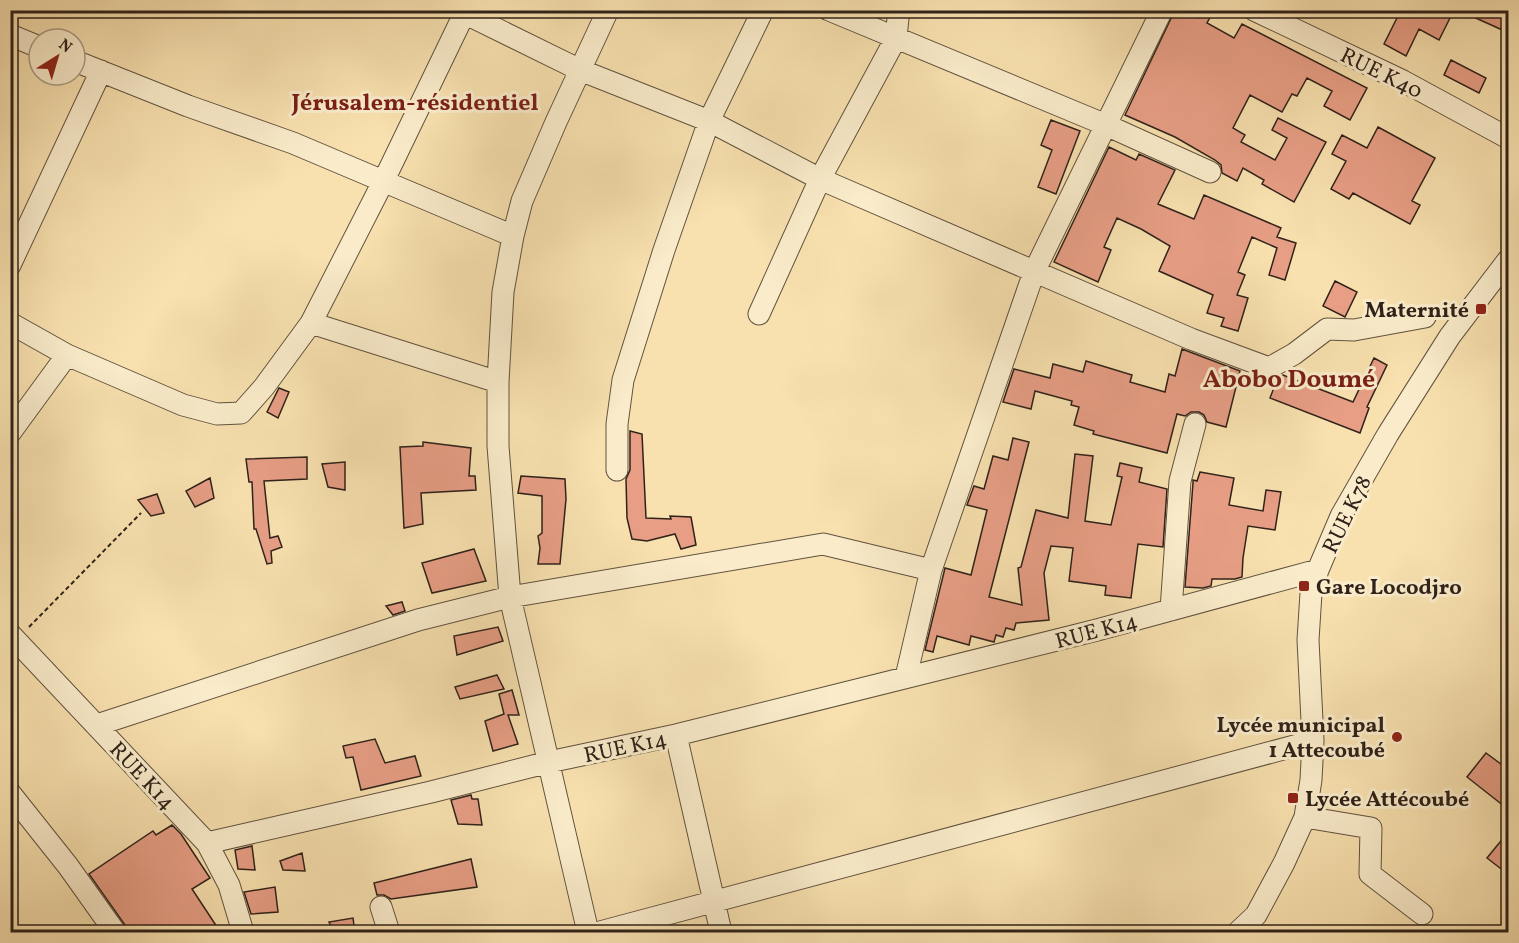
<svg xmlns="http://www.w3.org/2000/svg" width="1519" height="943" viewBox="0 0 1519 943" font-family="Vollkorn,serif">
<style>
.building{fill:#e79e85;stroke:#2f221a;stroke-width:1.5}
.lines{fill:none;stroke-linecap:round;stroke-linejoin:round}
.minor-casing{stroke:#61523f;stroke-width:23}
.path{stroke:#2f221a;stroke-width:2;stroke-dasharray:4.5 3;stroke-linecap:butt}
.minor{stroke:#faeccb;stroke-width:21}
.poi-dot{fill:#8f2418;stroke:#faeccb;stroke-width:2}
.labels{text-anchor:middle;stroke-width:6;stroke-linejoin:round;paint-order:stroke}
.street-label{font-size:22px;fill:#2f221a;stroke:#faeccb}
.poi-label{font-size:22px;font-weight:bold;fill:#2f221a;stroke:#faeccb;text-anchor:end}
.neighbourhood-label{font-size:24px;font-weight:bold;fill:#7a1f14;stroke:#faeccb}
.quarter-label{font-size:26px;font-weight:bold;fill:#7a1f14;stroke:#faeccb}
</style>
<rect width="100%" height="100%" fill="#f8e1af"/>
<filter id="stains"><feTurbulence type="fractalNoise" baseFrequency=".00333" numOctaves="4"/><feColorMatrix values="0 0 0 0 .2 0 0 0 0 .09 0 0 0 0 .02 0 0 0 .5 -.17"/></filter>
<radialGradient id="worn" r=".72"><stop offset=".6" stop-color="#630" stop-opacity="0"/><stop offset="1" stop-color="#630" stop-opacity=".3"/></radialGradient>
<path class="building" d="M1175,10h8l15,8 4,-8h12l-7,13 27,15 8,-14 125,64 -17,32 -26,-14 8,-15 -25,-13 -10,18 -5,-2 -10,18 -32,-17 -17,33 12,7 -4,7 34,18 12,-22 -15,-8 6,-12 48,24 -32,60 -32,-18 2,-4 -21,-12 -6,13 -15,-8 -1,-8 -6,-5 -40,-23 -50,-22z
M1401,10h53l-15,30 -20,-11 -13,27 -22,-12z
M1458,10h51v23z
M1451,60l35,18 -7,15 -35,-18z
M1051,120l29,11 -24,63 -18,-7 14,-37 -11,-5z
M1378,127l57,31 -23,43 8,4 -10,19 -57,-31 -4,6 -18,-10 15,-28 -14,-7 10,-19 25,13z
M1109,147l27,13 3,-6 36,16 -17,34 36,15 10,-24 77,33 -4,9 19,6 -11,37 -16,-5 8,-27 -25,-11 -14,35 7,3 -8,20 11,3 -10,33 -17,-5 3,-8 -17,-5 6,-18 -54,-24 11,-25 -29,-17 -24,-11 -13,29 7,3 -13,32 -44,-20z
M1335,281l22,11 -12,25 -22,-11z
M1182,349l58,22 -14,56 -19,-5 -3,-7 -5,-3h-8l-6,4 -8,-2 -10,39 -74,-19 1,-3 -20,-6 5,-18 -8,-2 1,-4 -37,-10 -4,18 -28,-7 11,-33 36,9 3,-14 30,8 3,-11 46,14 -2,7 35,10 4,-18 6,2z
M1374,358l13,7 -20,42 2,1 -9,25 -90,-35 8,-21 5,-2 70,27z
M279,388l10,4 -11,26 -11,-6z
M630,431l12,3 4,84 25,1 -1,-3 21,1 5,28 -15,4 -6,-15 -28,7 -15,-2 -5,-21 -1,-39 4,-9z
M1013,438l16,4 -40,155 33,8 -4,-37 3,-1 15,-57 32,8 7,-64 18,2 -8,65 26,4 11,-48 -5,-1 3,-13 22,5 -3,14 28,7 -4,58 -25,-3 -7,54 -26,-3 1,-9 -37,-5 4,-33 -22,-2 -7,27 5,47 -33,3 -2,7 -8,-2 -3,9 -7,-2 -2,7 -23,-6 -2,9 -32,-9 -4,16 -8,-2 20,-82 26,7 16,-65 -20,-5 7,-19 10,3 9,-33 15,4z
M423,442l48,6 -2,28h6l1,14 -55,3 2,31 -19,4 -4,-81 23,-1z
M307,457v22l-43,2 6,57 8,-2 4,11 -11,4 1,12 -5,1 -11,-35h-2l-2,-47h-3l-3,-23z
M345,462v28l-17,-3 -6,-23z
M1200,472l34,6 -5,27 34,6 3,-21 15,2 -6,38 -27,-4 -5,32 -1,19 -7,2h-23l-1,7 -8,2 -18,-1 8,-104v-3l4,1z
M521,476l44,3 1,20 -6,65h-22l2,-16 -2,-12 4,-3v-37l-24,-3z
M210,478l4,20 -19,9 -9,-16z
M157,494l7,19 -13,3 -13,-16z
M474,549l12,32 -54,12 -10,-30z
M402,602l3,9 -12,4 -7,-9z
M498,627l5,14 -46,14 -3,-19z
M497,675l7,14 -44,10 -5,-12z
M512,690l7,25h-11l10,29 -25,7 -8,-30 19,-7 -5,-20z
M375,739l10,24 30,-7 6,20 -60,14 -8,-33 -7,1 -3,-12z
M1486,753l23,17v40l-42,-33z
M471,795l1,4h6l4,26 -24,-1 -7,-24z
M172,825l9,9 29,44 -18,11 29,44h-94l-2,-8 -36,-51 64,-43 3,4z
M1509,831v44l-22,-17z
M252,846l3,24 -17,-1 -3,-19z
M302,853l3,18 -22,-1 -3,-9z
M471,859l6,28 -86,12 -7,-4h-7l-3,-12z
M275,887l3,25 -27,2 -7,-22z
M353,918l2,15h-21l-5,-11z"/>
<g class="lines">
<g class="minor-casing">
<path id="minor" d="M458,10l122,60 129,51 111,58 371,160 78,29 25,-14 33,-25 27,1 71,-13
M829,10l277,115 104,47
M1254,10l149,71 105,57
M10,35l29,12
M75,61l113,45 105,37 220,93
M10,265l91,-194
M759,314l61,-135 76,-141 2,-20 2,-8
M10,323l57,32 116,50 34,9 24,-1 23,-26 47,-64 187,59
M311,323l73,-143 82,-170
M10,433l57,-78
M617,470v-46l6,-44 41,-130 45,-129 54,-111
M1171,610l9,-129 15,-57
M10,634l197,209 224,-51 118,-30 127,-27 421,-105 221,-60
M906,677l25,-107 103,-298 128,-262
M97,725l321,-105 92,-23 313,-53 108,26
M676,735l45,197
M10,793l58,73 47,66
M1305,817l66,11 -1,46 52,40
M207,843l22,42 14,47
M381,907l8,25
M588,932l-78,-335 -12,-151v-64l5,-90 10,-56 9,-35 34,-79 52,-112
M600,932l713,-191
M1238,932l18,-17 28,-52 21,-46 6,-37 2,-39 -5,-101 3,-47 7,-23 23,-54 47,-82 62,-98 58,-76"/>
</g>
<path class="path" d="M29,627l112,-114"/>
<use href="#minor" class="minor"/>
</g>
<g class="poi-dot">
<rect x="1475" y="303" width="12" height="12" rx="3"/>
<rect x="1298" y="580" width="12" height="12" rx="3"/>
<circle cx="1397" cy="737" r="6"/>
<rect x="1287" y="792" width="12" height="12" rx="3"/>
</g>
<g class="labels">
<g class="street-label">
<text transform="translate(1382 72) rotate(26)" y="8">RUE K40</text>
<text transform="translate(1346 514) rotate(-64)" y="8">RUE K78</text>
<text transform="translate(1096 630) rotate(-15)" y="8">RUE K14</text>
<text transform="translate(625 746) rotate(-12)" y="8">RUE K14</text>
<text transform="translate(143 775) rotate(47)" y="8">RUE K14</text>
</g>
<g class="poi-label">
<text x="1469" y="317">Maternité</text>
<text x="1316" y="594" text-anchor="start">Gare Locodjro</text>
<text x="1385" y="732">Lycée municipal<tspan x="1385" dy="25">1 Attecoubé</tspan></text>
<text x="1305" y="806" text-anchor="start">Lycée Attécoubé</text>
</g>
<g class="neighbourhood-label">
<text x="415" y="110">Jérusalem-résidentiel</text>
</g>
<g class="quarter-label">
<text x="1289" y="387">Abobo Doumé</text>
</g>
</g>
<rect width="1519" height="943" fill="none" stroke="#f8e1af" stroke-width="36"/>
<rect x="12" y="12" width="1495" height="919" fill="none" stroke="#2f221a" stroke-width="3"/>
<rect x="18" y="18" width="1483" height="907" fill="none" stroke="#2f221a" stroke-width="1.5"/>
<g transform="translate(57 57) rotate(37)"><circle r="28" fill="#faeccb" stroke="#a99b84" stroke-width="1.5"/>
<path d="M0-4.5L10 22L0 15L-10 22Z" fill="#8f2418"/>
<text y="-9" font-size="16" font-weight="bold" text-anchor="middle" fill="#2f221a">N</text>
</g>
<rect width="100%" height="100%" filter="url(#stains)"/>
<rect width="100%" height="100%" fill="url(#worn)"/>
</svg>
